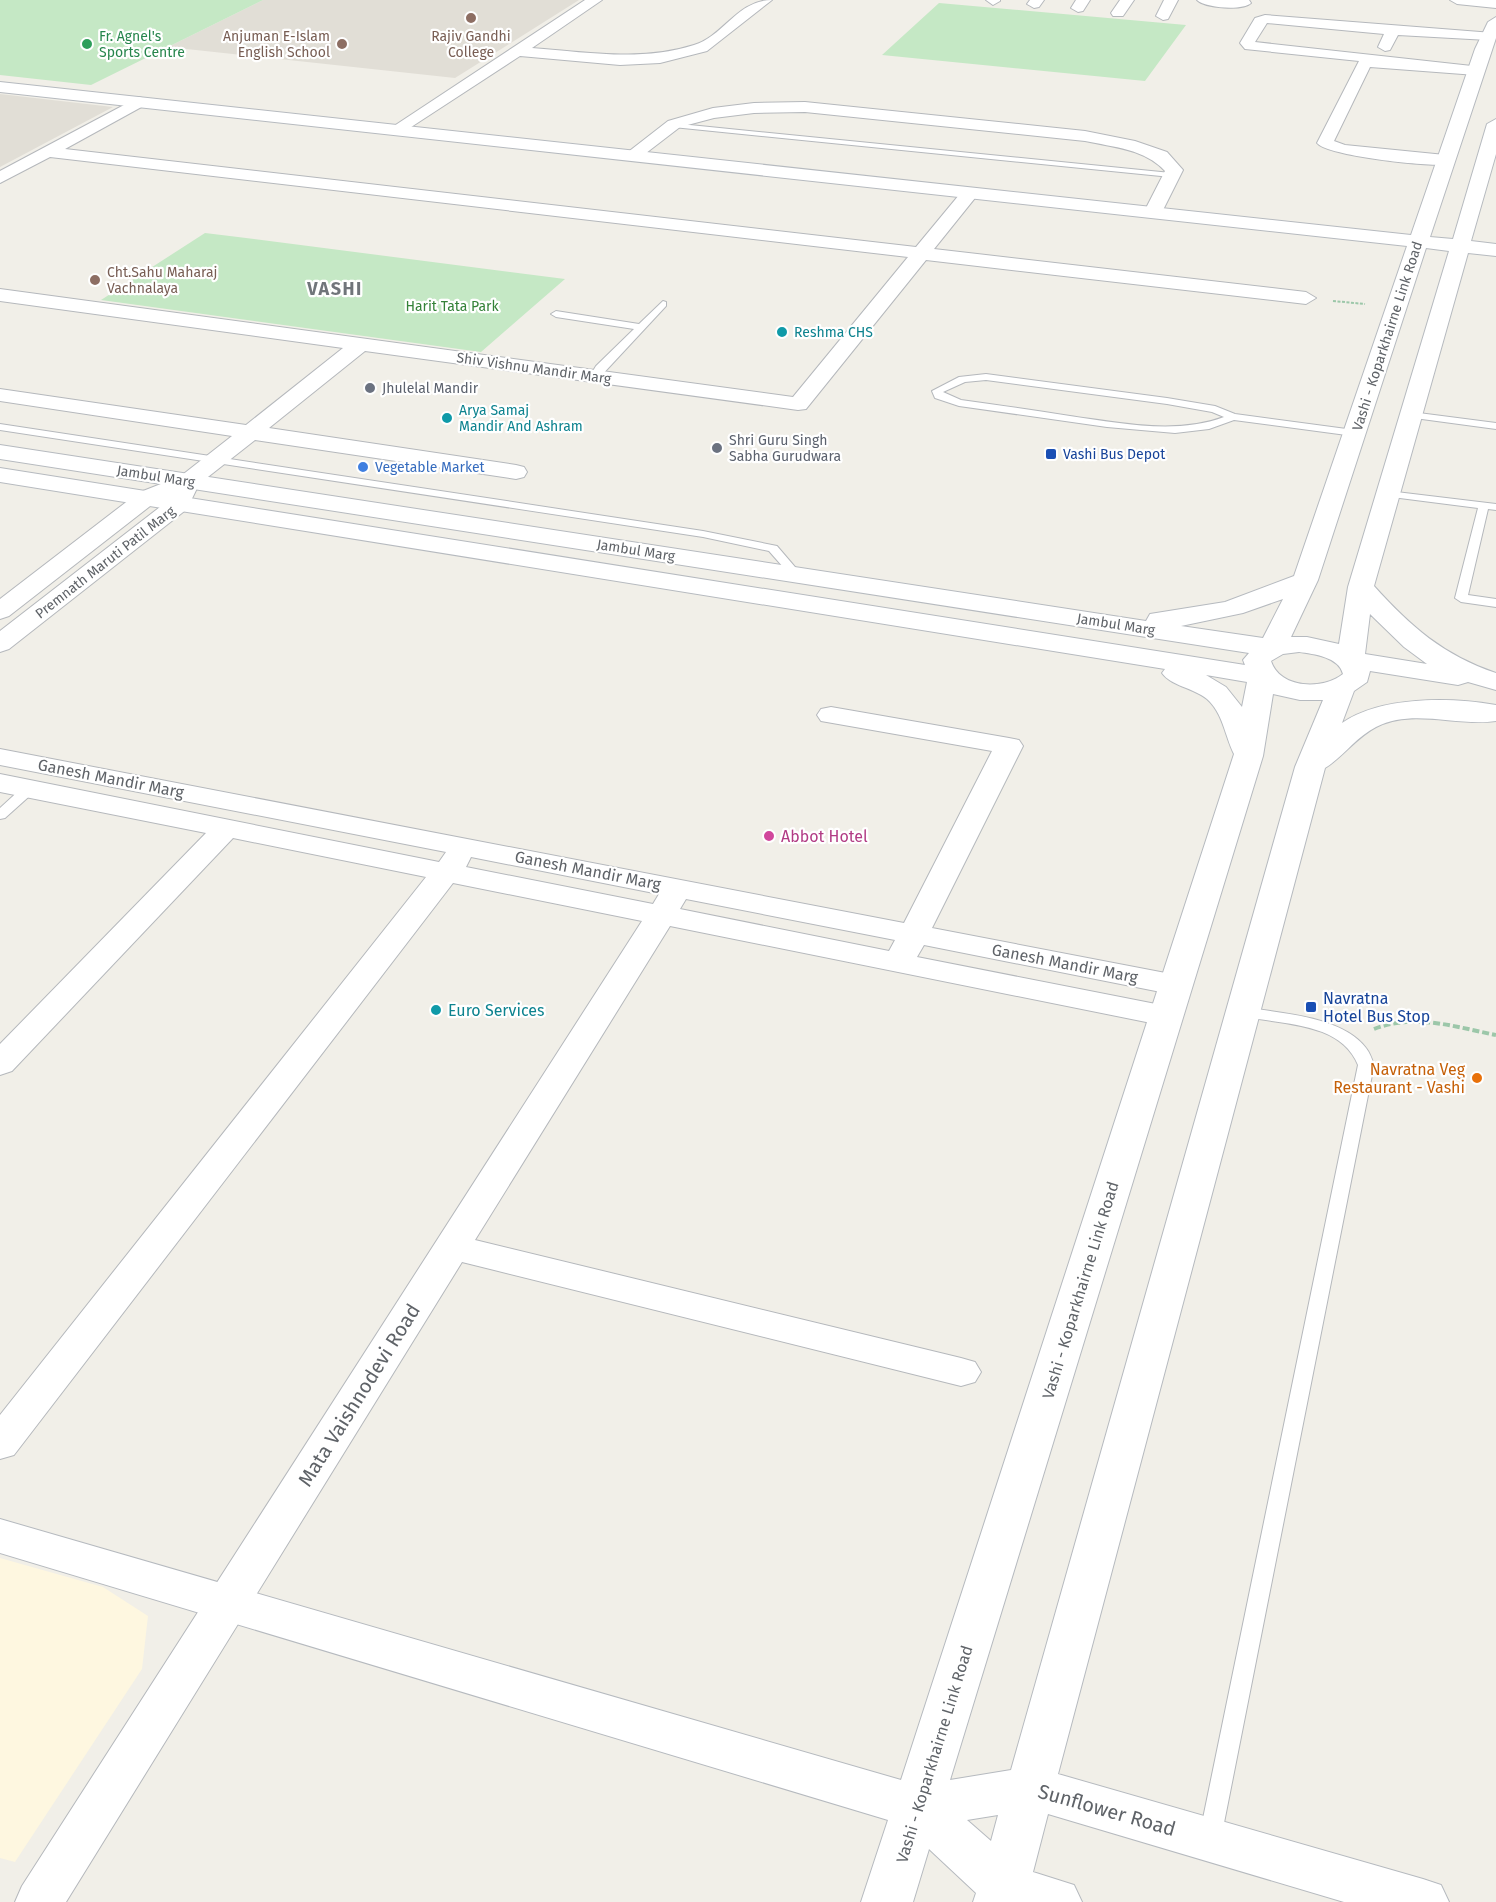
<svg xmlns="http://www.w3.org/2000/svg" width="1496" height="1902" viewBox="0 0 1496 1902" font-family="'Fira Sans',sans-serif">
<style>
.commercial{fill:#fef7e0}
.education{fill:#e1ded6}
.green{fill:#c5e8c5}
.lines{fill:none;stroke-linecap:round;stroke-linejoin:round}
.lane-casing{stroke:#b5b8bc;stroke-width:2}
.street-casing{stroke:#b5b8bc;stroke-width:2}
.secondary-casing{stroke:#b6babf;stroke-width:2}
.path-far1{stroke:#9cc7a9;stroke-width:2;stroke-dasharray:3 1.5;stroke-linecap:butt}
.path{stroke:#9cc7a9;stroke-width:4;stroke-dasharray:7 3;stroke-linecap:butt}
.lane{fill:#fff;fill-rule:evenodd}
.street{fill:#fff;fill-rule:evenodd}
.secondary{fill:#fff;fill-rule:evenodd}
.education-dot{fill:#8d6e63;stroke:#fff;stroke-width:2}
.leisure-dot{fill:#2e9e5b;stroke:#fff;stroke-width:2}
.culture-dot{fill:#0f9aa8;stroke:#fff;stroke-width:2}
.worship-dot{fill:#6b7280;stroke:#fff;stroke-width:2}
.transit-dot{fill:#1a4fb4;stroke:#fff;stroke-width:2}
.shop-dot{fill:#3f7fe0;stroke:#fff;stroke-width:2}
.hotel-dot{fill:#d1479c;stroke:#fff;stroke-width:2}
.food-dot{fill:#e8710a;stroke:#fff;stroke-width:2}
.labels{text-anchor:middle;stroke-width:4.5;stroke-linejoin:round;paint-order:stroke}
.far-leisure-label{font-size:14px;fill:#27864d;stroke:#fff;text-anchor:start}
.far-education-label{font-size:14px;fill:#785e54;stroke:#fff;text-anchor:end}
.far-park-label{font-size:14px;fill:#348238;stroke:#fff}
.far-culture-label{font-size:14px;fill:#0d838f;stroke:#fff;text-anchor:start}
.far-street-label{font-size:14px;fill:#5f6368;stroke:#fff}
.far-worship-label{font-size:14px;fill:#5b616d;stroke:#fff;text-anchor:start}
.far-transit-label{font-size:14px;fill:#164399;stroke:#fff;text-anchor:start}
.far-shop-label{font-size:14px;fill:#366cbe;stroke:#fff;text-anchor:start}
.street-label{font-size:16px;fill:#5f6368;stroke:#fff}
.hotel-label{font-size:16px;fill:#b23c85;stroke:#fff;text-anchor:start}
.transit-label{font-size:16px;fill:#164399;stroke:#fff;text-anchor:start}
.culture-label{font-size:16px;fill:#0d838f;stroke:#fff;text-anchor:start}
.food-label{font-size:16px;fill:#c56008;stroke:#fff;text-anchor:end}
.far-district-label{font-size:18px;font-weight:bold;letter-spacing:1.5px;fill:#70757a;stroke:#fff}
.near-street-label{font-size:20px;fill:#5f6368;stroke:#fff}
</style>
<rect width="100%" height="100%" fill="#f1efe8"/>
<path class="commercial" d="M0,1558l103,29 45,29 -6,53 -127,193 -15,-4z"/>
<path class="education" d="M263,0h316l-124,78 -287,-31z
M0,94l113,13 -113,60z"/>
<path class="green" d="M0,0h263l-172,85 -91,-10z
M939,3l247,22 -41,56 -263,-26z
M205,233l33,4 327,42 -84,73 -380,-52z"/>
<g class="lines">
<g class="lane-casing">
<path id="lane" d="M670,123l501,50 4,2 -4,2 -498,-50 -4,-2z
M663,301l3,1v4l-67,72 -4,1 -5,-3 6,-10 38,-37 -78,-12 -5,-3 5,-3 83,13z
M986,374l181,24 48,8 20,8 119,16 5,3 -5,3 -120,-16 -25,9 -34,4 -68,-6 -148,-21 -24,-8 -3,-7 27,-14zM986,380l181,24 45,8 12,5c-48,18 -104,6 -154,-1 -37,-6 -73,-11 -109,-16l-18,-8 22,-10z
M1411,412l85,11v6l-89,-12v-4z
M0,424l703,107 74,15 24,28 -6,4 -4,-2 -22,-25 -66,-14 -703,-107z
M1388,491l108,13v6l-8,-1 -20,86 28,4v8l-35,-5 -6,-4 23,-90 -94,-12v-4z
M29,785l7,4 -2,3 -29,26 -5,1v-11l24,-22z
M1242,1007c37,6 100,9 124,41 4,5 6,11 8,17l-153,773 -3,7 -8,3 -8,-3 -3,-7 159,-773c-18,-45 -81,-40 -121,-50l-3,-3z"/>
</g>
<g class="street-casing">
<path id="street" d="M585,0h17l-70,48c54,4 109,14 162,-3 30,-9 43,-45 78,-45l-65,51 -47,12 -40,2 -100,-9 -118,77h-12l-2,-3z
M986,0h14v1l-7,4z
M1030,0h14l-5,7 -5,1 -7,-4z
M1076,0h14l-7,11 -5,1 -7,-4z
M1120,0h14l-11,16h-10l-2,-3z
M1164,0h14l-10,19 -5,1 -7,-4z
M1197,0h52l2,3c-8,8 -46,5 -54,-3z
M1450,0h46v8l-39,-4z
M1265,15l228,18 2,3 -7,4 -90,-5 -8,15 -5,1 -7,-4 6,-13 -117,-11 -12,19 226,25 3,3 -3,3 -5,2 -106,-8 -36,74 11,4 100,10 6,1 3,4 -3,4c-18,4 -124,-8 -134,-21l42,-82 -114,-12 -5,-6 15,-25z
M139,97l6,2 2,3 -2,3 -80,44 851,98 48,-58 6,-1 9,5 -45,56 372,43 10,6 -10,6 -380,-44 -120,149 -8,1 -433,-59 -96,77 247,37 8,2 3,5 -3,5 -8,2 -261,-39 -56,44 -12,25 -178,140 -9,3v-21l169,-131 2,-4 -17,7 -145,113 -9,3v-20l138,-106 43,-17 51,-40 -232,-35v-12l246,36 97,-77 -343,-47v-12l793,108 115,-140 -858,-100 -50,26v-12z
M805,102l280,29 50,10 32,11 16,18 -21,42 -9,5 -9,-5 21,-41c-20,-22 -52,-24 -80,-30l-280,-29 -51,1 -40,5 -34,9 -43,33h-12l-2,-4 45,-35 45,-13 41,-5z
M831,707l178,31 10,2 4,6 -91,182 244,47 11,3 5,7 -5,7 -11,3 -252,-50 -7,12 249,49 12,3 4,7 -4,7 -12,3 -496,-100 -195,314 486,118 14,4 6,10 -6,10 -14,4 -499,-124 -396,640h-51l7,-16 620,-965 -189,-38 -439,572 -14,4v-44l426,-538 -193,-39 -221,233 -12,4v-31l206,-211 -206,-41v-18l439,88 7,-10 -446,-87v-16l904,174 88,-172 -171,-30 -4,-6 4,-6zM471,857l188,37 -6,10 -187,-37zM686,899l209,41 -6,11 -209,-42z"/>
</g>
<g class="secondary-casing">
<path id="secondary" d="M1496,17v21l-66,199 23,2 34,-115 9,-5v35l-25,87 25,3v12l-28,-3 -94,333c36,40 70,70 122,87v17l-28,-8 -10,3 -88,-14 -3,11 -13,9 -12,32c39,-27 108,-26 154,-18v16c-39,6 -83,-13 -120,6 -20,10 -33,30 -51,41l-267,1006 365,105 18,6 8,17h-105l-296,-88 -15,58 41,13 8,17h-109l3,-9 -47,-44 -16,53h-52l27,-82 -888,-267v-34l901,261 333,-1026c-9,-18 -11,-41 -27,-55 -13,-11 -36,-13 -45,-26l3,-4 -1165,-187v-14l1245,197 -2,-5 6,-7 -1249,-194v-14l1146,176 4,-7 75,-12 69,-26 113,-330 -1407,-154v-10l1411,153 64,-186 13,-27zM1426,248l23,3 -101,336 -9,57 -32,-7h-16l27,-57zM1283,599l-20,39 -82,-12 62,-13zM1370,614l34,33 23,17 -62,-10zM1299,652c15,2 40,5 44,22 -20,16 -63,15 -72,-13l12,-7zM1206,675l41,7 -5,25 -16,-20zM1273,694l27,6h23l-28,67 -284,1003 -61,10 313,-1024zM998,1815l-7,26 -24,-21z"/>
</g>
<path class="path-far1" d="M1333,301l32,3"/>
<path class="path" d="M1374,1029c41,-16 81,-2 122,6"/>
<use href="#lane" class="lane"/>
<use href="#street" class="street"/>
<use href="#secondary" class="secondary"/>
</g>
<g class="education-dot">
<circle cx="471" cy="18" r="6"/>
<circle cx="342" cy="44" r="6"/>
<circle cx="95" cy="280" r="6"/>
</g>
<circle class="leisure-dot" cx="87" cy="44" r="6"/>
<g class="culture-dot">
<circle cx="782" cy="332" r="6"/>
<circle cx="447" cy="418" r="6"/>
<circle cx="436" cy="1010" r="6"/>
</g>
<g class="worship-dot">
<circle cx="370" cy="388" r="6"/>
<circle cx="717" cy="448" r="6"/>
</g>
<g class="transit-dot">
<rect x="1045" y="448" width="12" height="12" rx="3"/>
<rect x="1305" y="1001" width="12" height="12" rx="3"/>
</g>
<circle class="shop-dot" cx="363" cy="467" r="6"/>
<circle class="hotel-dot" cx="769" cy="836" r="6"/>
<circle class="food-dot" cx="1477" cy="1078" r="6"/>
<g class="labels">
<g class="far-leisure-label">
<text x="99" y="41">Fr. Agnel's<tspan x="99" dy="16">Sports Centre</tspan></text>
</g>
<g class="far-education-label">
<text x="330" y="41">Anjuman E-Islam<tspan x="330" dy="16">English School</tspan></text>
<text x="471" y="41" text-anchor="middle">Rajiv Gandhi<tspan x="471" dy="16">College</tspan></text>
<text x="107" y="277" text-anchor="start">Cht.Sahu Maharaj<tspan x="107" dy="16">Vachnalaya</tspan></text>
</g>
<g class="far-park-label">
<text x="452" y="311">Harit Tata Park</text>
</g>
<g class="far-culture-label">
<text x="794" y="337">Reshma CHS</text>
<text x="459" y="415">Arya Samaj<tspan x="459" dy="16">Mandir And Ashram</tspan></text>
</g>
<g class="far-street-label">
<text transform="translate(1387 336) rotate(-72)" y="5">Vashi - Koparkhairne Link Road</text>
<text transform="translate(534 368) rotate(8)" y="5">Shiv Vishnu Mandir Marg</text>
<text transform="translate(156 476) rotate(9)" y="5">Jambul Marg</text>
<text transform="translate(636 550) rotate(9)" y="5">Jambul Marg</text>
<text transform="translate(105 562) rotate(-38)" y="5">Premnath Maruti Patil Marg</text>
<text transform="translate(1116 624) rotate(9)" y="5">Jambul Marg</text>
</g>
<g class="far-worship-label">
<text x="382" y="393">Jhulelal Mandir</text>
<text x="729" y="445">Shri Guru Singh<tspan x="729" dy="16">Sabha Gurudwara</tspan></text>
</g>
<g class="far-transit-label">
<text x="1063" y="459">Vashi Bus Depot</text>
</g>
<g class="far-shop-label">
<text x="375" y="472">Vegetable Market</text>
</g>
<g class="street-label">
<text transform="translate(111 778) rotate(11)" y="6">Ganesh Mandir Marg</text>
<text transform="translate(588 870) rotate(11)" y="6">Ganesh Mandir Marg</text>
<text transform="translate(1065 963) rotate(11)" y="6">Ganesh Mandir Marg</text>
<text transform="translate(1080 1290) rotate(-73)" y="6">Vashi - Koparkhairne Link Road</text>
<text transform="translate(934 1754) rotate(-73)" y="6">Vashi - Koparkhairne Link Road</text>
</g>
<g class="hotel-label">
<text x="781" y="842">Abbot Hotel</text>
</g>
<g class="transit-label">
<text x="1323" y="1004">Navratna<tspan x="1323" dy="18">Hotel Bus Stop</tspan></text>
</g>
<g class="culture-label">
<text x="448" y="1016">Euro Services</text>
</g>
<g class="food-label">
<text x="1465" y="1075">Navratna Veg<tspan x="1465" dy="18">Restaurant - Vashi</tspan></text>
</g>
<g class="far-district-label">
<text x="335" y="295">VASHI</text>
</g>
<g class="near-street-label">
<text transform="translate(359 1395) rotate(-58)" y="7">Mata Vaishnodevi Road</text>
<text transform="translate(1107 1810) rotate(16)" y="7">Sunflower Road</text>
</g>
</g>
</svg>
